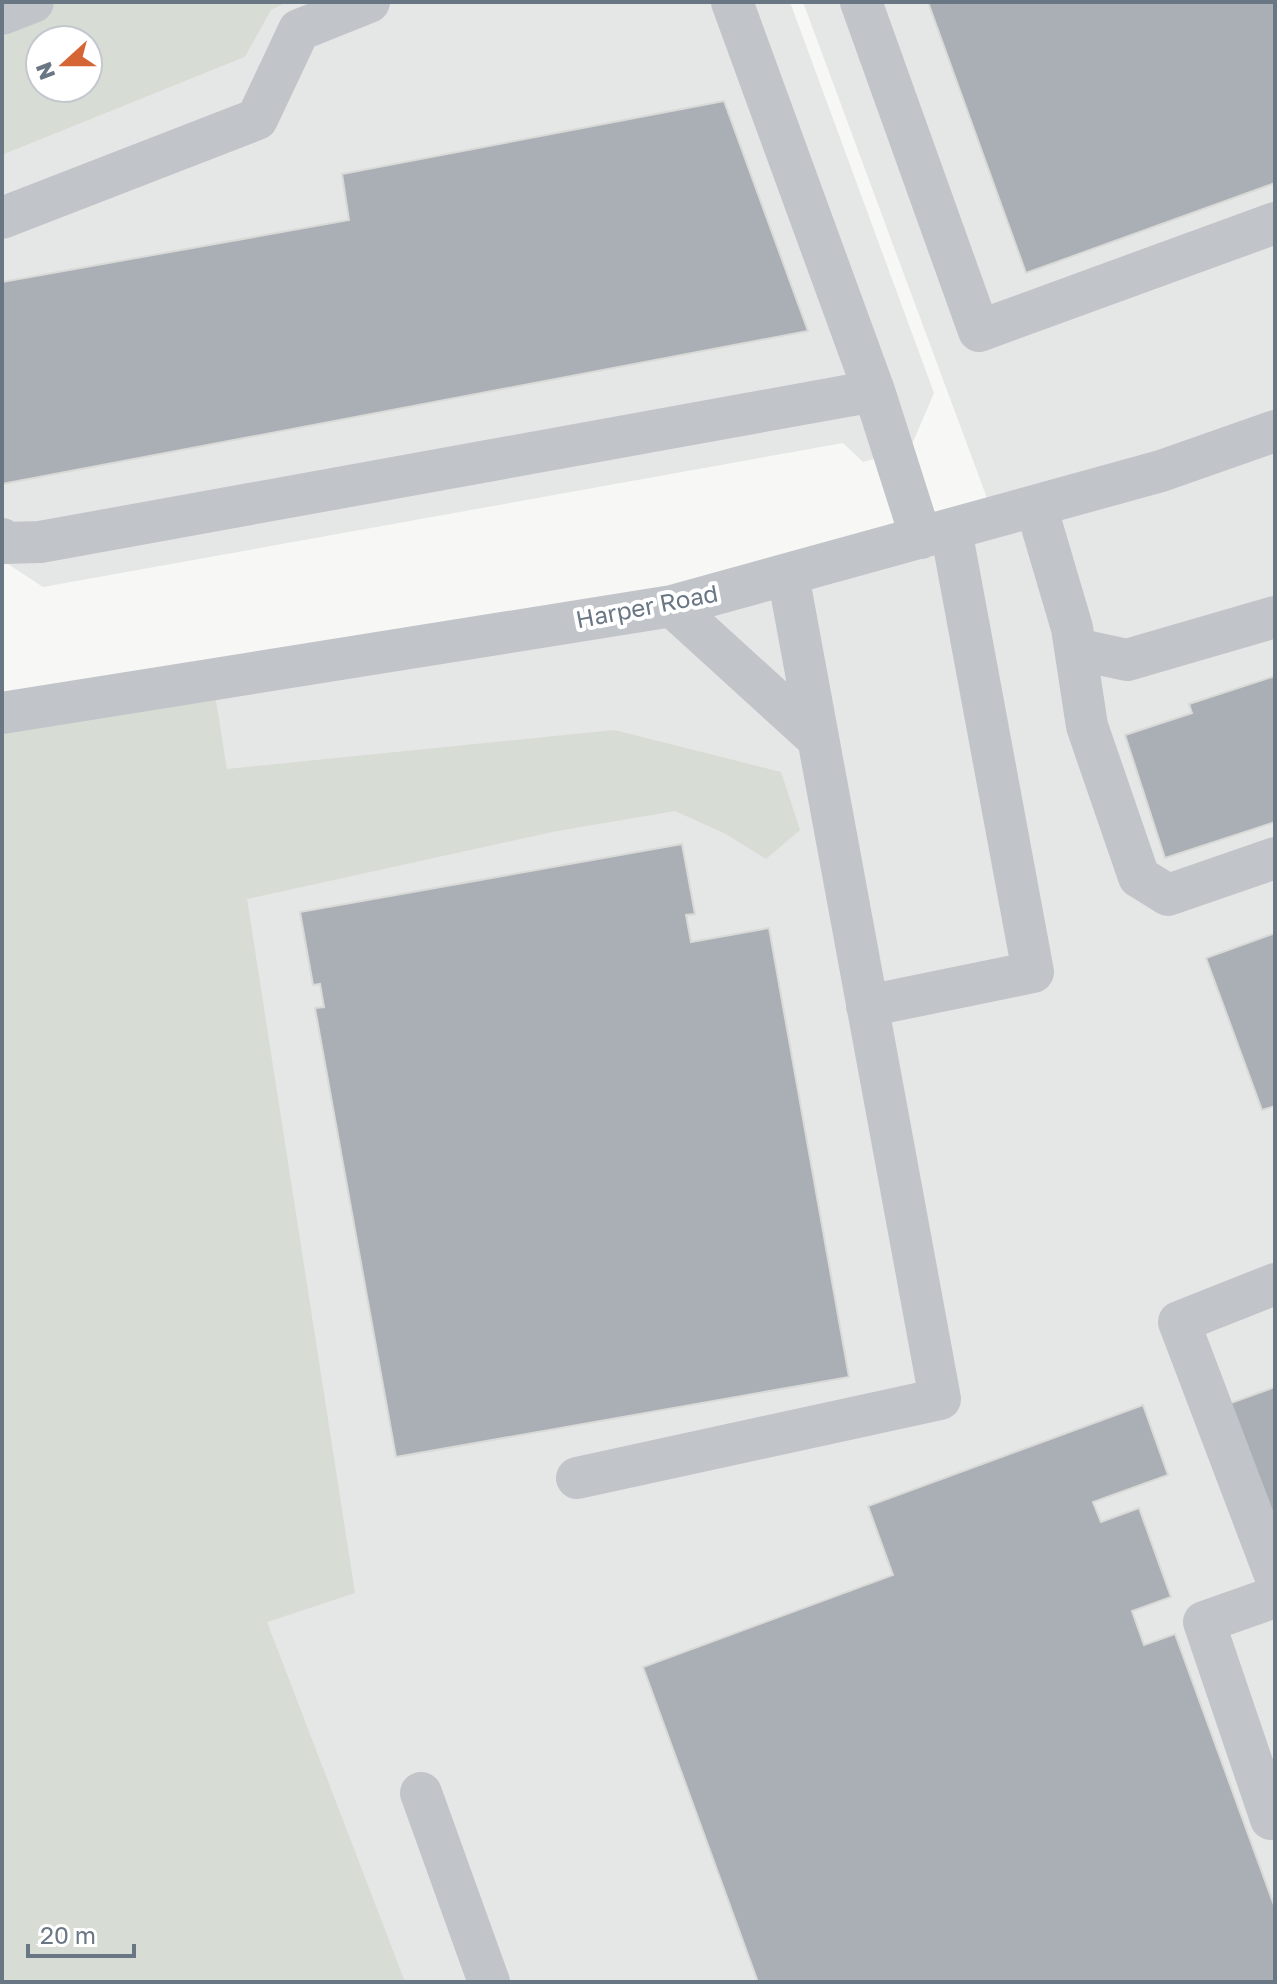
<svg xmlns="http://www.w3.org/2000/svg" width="1277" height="1984" viewBox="0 0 1277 1984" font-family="'Golos Text',sans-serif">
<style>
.built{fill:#e5e6e6}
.green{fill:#d7dcd4;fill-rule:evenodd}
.building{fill:#a9afb5;stroke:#d9d9d7;stroke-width:2}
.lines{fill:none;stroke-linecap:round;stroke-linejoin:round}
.minor{stroke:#c1c4c8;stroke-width:42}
.labels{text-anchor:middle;stroke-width:8;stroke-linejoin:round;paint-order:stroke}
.street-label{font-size:24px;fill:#697684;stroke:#fff}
</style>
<rect width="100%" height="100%" fill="#f7f7f5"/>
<path class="built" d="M287,2h503l144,391 -24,56 -47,13 -20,-19 -800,144 -41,-27v-405l243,-98 26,-48z
M803,2h472v1980h-1273v-273l245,-811 -34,-218 459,-74 322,-89z"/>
<path class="green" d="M2,2h285l-16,8 -26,47 -243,98zM40,40h48v48h-48z
M213,680l14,89 387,-39 167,42 19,58 -34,29 -40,-25 -51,-23 -118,20 -310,68 108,694 -88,29 138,360h-403v-1269z"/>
<path class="building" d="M928,2h347v181l-249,90z
M724,101l84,230 -806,153v-202l347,-62 -7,-46z
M1275,676v146l-110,36 -40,-123 67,-22 -3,-9z
M682,844l13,70 -9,1 5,27 78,-14 80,449 -453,80 -81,-449 9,-1 -4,-23 -7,1 -13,-73z
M1275,933v173l-13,4 -56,-152z
M1275,1387v132l-47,-115z
M1143,1405l25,70 -75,27 8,20 38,-14 32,89 -39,14 12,34 31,-11 100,274v74h-517l-115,-315 250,-92 -25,-69z"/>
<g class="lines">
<path class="minor" d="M732,2l142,389
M861,2l118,329 296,-108
M2,14l31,-12
M2,218l255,-99 42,-89 70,-28
M1036,506l36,122 15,98 52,151 29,18 107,-37
M2,539l2,4 36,-1 834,-151 47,147
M672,606l146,133
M1076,649l51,11 148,-43
M2,713l670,-107 489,-135 114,-40
M867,1006l166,-34 -82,-442
M1275,1284l-96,38 96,253
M577,1478l363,-79 -152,-824
M1275,1597l-71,25 67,197h4
M421,1793l68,189"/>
</g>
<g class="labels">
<g class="street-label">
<text transform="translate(647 607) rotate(-11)" y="8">Harper Road</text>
</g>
</g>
<rect width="1277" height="1984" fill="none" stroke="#697684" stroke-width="8"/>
<g transform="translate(64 64) rotate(249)"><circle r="38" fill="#ffffff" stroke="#c3c8ce" stroke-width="2"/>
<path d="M0-6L14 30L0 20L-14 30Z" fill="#d66536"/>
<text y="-12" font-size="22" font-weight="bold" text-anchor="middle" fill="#697684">N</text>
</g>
<path d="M28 1944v12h106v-12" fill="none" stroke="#697684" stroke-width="4"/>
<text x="40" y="1944" font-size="24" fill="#697684" stroke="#ffffff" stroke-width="6" paint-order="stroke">20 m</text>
</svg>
